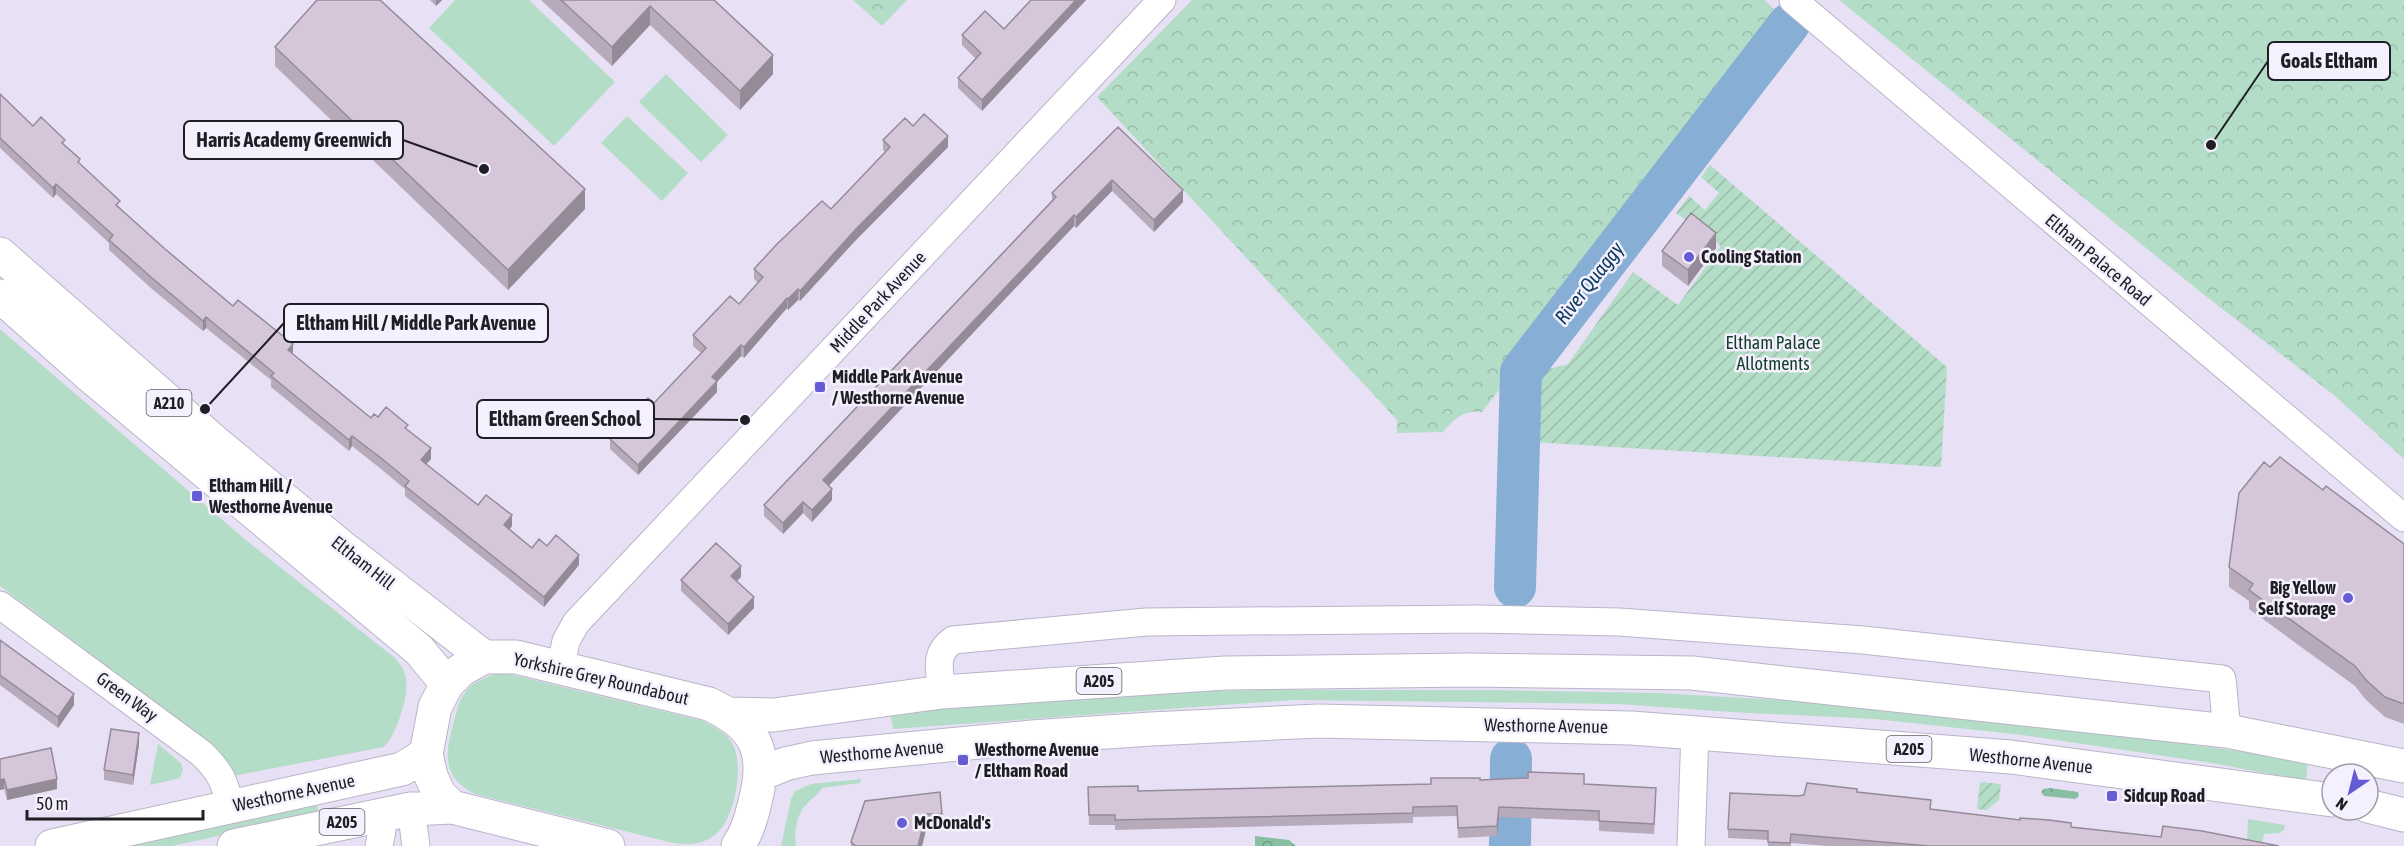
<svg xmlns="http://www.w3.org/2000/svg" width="2404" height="846" viewBox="0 0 2404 846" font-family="'Asap Condensed',sans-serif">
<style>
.grass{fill:#b4ddc7}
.forest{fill:url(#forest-crowns)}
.park{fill:url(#park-crowns)}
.garden{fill:url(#garden-furrows)}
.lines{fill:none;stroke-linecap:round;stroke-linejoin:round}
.river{stroke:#87afd5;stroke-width:42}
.minor-casing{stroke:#bab4c8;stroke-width:29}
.major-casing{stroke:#bab4c8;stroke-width:35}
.highway-casing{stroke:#bab4c8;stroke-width:35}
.minor{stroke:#fff;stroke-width:27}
.major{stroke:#fff;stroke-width:33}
.highway{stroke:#fff;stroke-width:33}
.wall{fill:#b7abbb}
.shaded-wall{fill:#958b98}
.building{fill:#d5c7d9;stroke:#958b98;stroke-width:1.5}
.poi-dot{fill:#655cd5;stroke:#f4f0fd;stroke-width:2}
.labels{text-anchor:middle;stroke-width:5;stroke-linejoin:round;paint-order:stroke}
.shield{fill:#f4f0fd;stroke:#605d66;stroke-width:1.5}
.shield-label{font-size:16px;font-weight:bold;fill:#201e25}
.poi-label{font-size:18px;font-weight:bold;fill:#201e25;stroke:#f4f0fd;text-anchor:start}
.street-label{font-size:18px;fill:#201e25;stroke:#f4f0fd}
.park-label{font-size:18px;fill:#103e2a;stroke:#f4f0fd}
.water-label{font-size:20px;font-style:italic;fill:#0b3a5e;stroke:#f4f0fd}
.leader{fill:none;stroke:#201e25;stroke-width:2}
.callout-dot{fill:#201e25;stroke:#f4f0fd;stroke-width:2}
.callout{fill:#f4f0fd;stroke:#201e25;stroke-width:2}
.callout-label{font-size:20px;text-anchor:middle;font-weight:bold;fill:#201e25}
</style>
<defs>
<pattern id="forest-crowns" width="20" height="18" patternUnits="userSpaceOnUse" patternTransform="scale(1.5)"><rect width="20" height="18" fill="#88bfa2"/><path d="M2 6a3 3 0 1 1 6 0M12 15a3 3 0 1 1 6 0" fill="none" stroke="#6f9b84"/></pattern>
<pattern id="park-crowns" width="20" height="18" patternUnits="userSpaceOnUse" patternTransform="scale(1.5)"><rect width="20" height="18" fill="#b4ddc7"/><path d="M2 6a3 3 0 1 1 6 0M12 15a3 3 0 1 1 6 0" fill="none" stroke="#9abdab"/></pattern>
<pattern id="garden-furrows" width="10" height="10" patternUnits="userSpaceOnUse" patternTransform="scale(1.5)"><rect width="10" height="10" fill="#b4ddc7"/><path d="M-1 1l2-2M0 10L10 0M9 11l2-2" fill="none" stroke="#9abdab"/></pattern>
</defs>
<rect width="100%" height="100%" fill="#e8e1f6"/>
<path class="grass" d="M455,0h74l86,82 -61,64 -125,-118z
M666,74l62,61 -27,27 -62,-60z
M627,116l61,57 -26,28 -61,-58z
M0,329l247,212 148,117c5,6 10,12 11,21 3,18 -10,56 -22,68l-151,29 -21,-26 -26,-25 -186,-139z
M495,674h14l194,47c11,6 23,11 29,22 13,21 3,76 -16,91 -13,11 -27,11 -43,9l-198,-49c-34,-17 -30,-41 -21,-73 3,-11 5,-21 12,-30 7,-9 19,-13 29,-17z
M1258,690h226l176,3 289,17 359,51 -2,20 -94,-18 -190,-28 -147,-16 -145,-7 -111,-8 -325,-4 -401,29 -3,-19 203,-16z
M158,744l23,19 2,7 -3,8 -30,7z
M861,779l-1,4 -38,5c-5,8 -10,10 -16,17 -10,10 -12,28 -10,41h-15l10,-47 4,-8 16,-7z
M316,801l3,13 -147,32h-63z
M2248,819l37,6 -1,5 -5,3 -15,1 -2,12 -15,-3z"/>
<path class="forest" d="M2050,788l28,4 1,4 -4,3 -31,-3 -3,-4 3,-3z
M1255,836l34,4 7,6h-41z"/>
<path class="park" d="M853,0h54l-25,26z
M1192,0h573l20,21 -303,391c-19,-2 -27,6 -39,20l-46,1v-13l-300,-323z
M1839,0h565v459l-69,-63 -137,-106z"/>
<path class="garden" d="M1710,165l237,202 -6,100 -408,-25 -4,-68 39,-10 65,-92 45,33 43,-59 -45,-33 13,-17 16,14 14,-17 -18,-16z
M1980,782l21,2 -2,16 -12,10 -10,-1z"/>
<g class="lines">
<path class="river" d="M1515,587l6,-215 268,-348
M1510,846l1,-87"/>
<g class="minor-casing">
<path id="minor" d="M1793,0l611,518
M0,605l201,148c20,19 23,28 30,54
M561,666l5,-25 10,-18 586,-623
M942,692c-2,-21 -9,-38 11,-52l193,-18 331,-3 142,3 244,18 359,39 5,52
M411,809l5,37
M379,846l3,-15 -3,-16
M1691,846l4,-115"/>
</g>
<g class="major-casing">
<path id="major" d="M0,254l216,189 126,104 142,110
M0,296l88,78 331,276 28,34"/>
</g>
<g class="highway-casing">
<path id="highway" d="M731,714l43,1 168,-23 283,-19 244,-3 223,3 535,58 177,35
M761,774l24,-10 27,-6 220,-21 119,-8 167,-8 313,7 380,29 321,43
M2368,806l36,9
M52,846l350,-77 24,-15
M234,846l177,-37 41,-2
M608,846l-156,-39 -13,-13 -8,-18 -5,-22 9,-47 12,-23 14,-14 23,-13h32l193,47c45,21 59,45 47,94 -4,17 -8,33 -18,48"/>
</g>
<use href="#minor" class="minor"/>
<use href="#major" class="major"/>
<use href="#highway" class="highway"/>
</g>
<path class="wall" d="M430,0h12l-6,6z
M541,0h173l59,74 -33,36 -90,-85 -38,41z
M1031,0h55l-104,111 -24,-23v-10l18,-19 -14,-14v-10l42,-6z
M275,47l310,162 -77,81 -233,-224z
M0,94l33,32 32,19 15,19 40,44 45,41 68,57 138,112 7,-1 30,13 23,29 -5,5 52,41 34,21 -3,4 23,18 15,-2 32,19 -35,42 -139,-111v-7l-24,-20 -29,-23 -3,5 -78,-64v-7l-65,-52 -3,3 -51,-42 -43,-39v-7l-53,-49 -3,4 -53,-50z
M913,126l35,21 -93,94 -55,60 -2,-1 -10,10 -1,-2 -43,50 -3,-2 -24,26v10l-79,83 -28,-26v-10l44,-36 47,-50 -8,-7v-11l46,-31 19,-21 -4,-4v-10l77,-60 54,-57 -2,-2v-10z
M1118,127l65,75 -29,30 -42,-41 -36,37 -2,-2 -246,260 4,14 -20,22 -9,-9 -20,21 -19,-18v-11l288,-305v-7z
M1716,248l-28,38 -26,-20v-15z
M2270,467l53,23 81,54v180l-19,-7 -19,-17 -11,-14 -106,-77v-8l-20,-14v-20z
M741,577l-5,4 18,27 -26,27 -47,-44v-11z
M0,640l74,65 -16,23 -58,-43z
M139,744l-6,41 -29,-5v-10z
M0,759l57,30 -50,11 -3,-11 -4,1z
M1480,780l104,4 72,14 -2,36 -55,-3v-10l-100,-4 -2,19 -39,2 -1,-22 -44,1v6l-298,7v-5h-26l-1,-38 50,4 293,-7z
M940,792l2,22v15l-16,1 -4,16h-71v-4z
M1857,792l74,17 140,18 90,10 118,9h-451l-37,-3v3h-23v-6l-40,-2v-9l70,-33z"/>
<path class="shaded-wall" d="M436,0h6l-6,6z
M1076,0h10l-104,111v-11z
M650,6v19l-38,41v-19z
M773,55v19l-33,36v-19z
M948,136v11l-93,94 -55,60v-10l55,-61z
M1112,180v11l-36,37v-11z
M56,184v10l-3,4v-10z
M585,189v20l-77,81v-20z
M1183,190v12l-29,30v-12z
M1074,215v11l-251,266v-12z
M1716,233v15l-28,38v-16z
M798,289v11l-10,10v-11z
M787,298v10l-43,50v-11z
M206,317v11l-3,3v-10z
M293,344v11l-5,-5z
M741,345v11l-24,26v10l-79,83v-10l74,-88z
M352,436v10l-3,5v-11z
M431,448v11l-10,11v-10z
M832,489v11l-20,22v-12z
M803,502v11l-20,21v-11z
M512,515v11l-8,10v-11z
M579,555v10l-35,42v-10z
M741,566v11l-10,10v-11z
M754,597v11l-26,27v-11z
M74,694v11l-16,23v-11z
M139,733v11l-6,41v-10z
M4,779v10l-4,1v-10z
M57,779v10l-50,11v-10z
M1499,807v10l-2,19v-10z
M926,814v16l-4,16h-4z"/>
<path class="building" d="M317,0h63l205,189 -77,81 -233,-223z
M561,0h153l59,55 -33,36 -90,-85 -38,41z
M1031,0h45l-94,100 -24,-22 23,-25 -19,-18 23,-24 19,18z
M0,94l33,32 8,-9 24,23 -3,3 18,16 -2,3 42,39 -4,4 49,44 68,57 5,-6 55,44 -5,6 83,68 3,-4 4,3 8,-10 22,18 -3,3 26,20 -10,12 57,45 8,-10 26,20 -8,10 28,23 7,-9 8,7 9,-11 23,20 -35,42 -139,-111 4,-5 -28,-23 -29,-22 -3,4 -78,-64 3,-3 -68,-56 -3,4 -51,-43 -43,-38 4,-5 -57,-51 -3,4 -53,-50z
M924,114l24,22 -93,94 -55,61 -2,-2 -10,10 -1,-1 -43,49 -3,-2 -29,32 5,4 -79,84 -28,-26 38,-41 6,5 52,-55 -13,-13 37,-39 9,8 24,-27 -9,-8 23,-25 45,-43 9,8 59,-62 -7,-7 22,-22 8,8z
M1118,127l65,63 -29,30 -42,-40 -36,37 -2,-2 -251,265 9,9 -20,21 -9,-8 -20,21 -19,-18 292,-308 -4,-4z
M1691,213l25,20 -28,37 -26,-19z
M2280,457l43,33 3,-4 78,58v160l-19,-7 -19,-17 -11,-14 -106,-76 4,-6 -24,-17 10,-74 25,-31 6,5z
M716,543l25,23 -10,10 23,21 -26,27 -47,-44z
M0,640l74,54 -16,23 -58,-42z
M111,729l28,4 -6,42 -29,-5z
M51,748l6,31 -50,11 -3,-11 -4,1v-21z
M1528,772l56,2v10l72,4 -2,36 -55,-3v-10l-100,-4 -2,19 -39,2 -1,-22 -44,1v6l-162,4 -136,3v-5h-26l-1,-28 50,-1v5l293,-7v-6h49v2l48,-2z
M1807,783l50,6v3l74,8 -1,9 90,11v-2l29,2 22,3v4l90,10 2,-11 39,5 77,15h-350l-138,-12 -1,9 -22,-1v-11l-40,-2 2,-36 68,3 6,-1z
M940,792l2,22h-16l-8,32h-62l-5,-4 14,-41z"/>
<g class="poi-dot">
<circle cx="1689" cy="257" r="6"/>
<rect x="814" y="381" width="12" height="12" rx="3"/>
<rect x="191" y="490" width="12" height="12" rx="3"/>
<circle cx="2348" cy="598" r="6"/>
<rect x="957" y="754" width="12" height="12" rx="3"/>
<rect x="2106" y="790" width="12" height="12" rx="3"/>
<circle cx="902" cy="823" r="6"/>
</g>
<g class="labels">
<g class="shield">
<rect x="146.5" y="390" width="45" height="26" rx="4.5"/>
<rect x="1076.5" y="668" width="45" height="26" rx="4.5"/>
<rect x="1886.5" y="736" width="45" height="26" rx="4.5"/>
<rect x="319.5" y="809" width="45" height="26" rx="4.5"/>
</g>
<g class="shield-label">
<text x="169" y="409">A210</text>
<text x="1099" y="687">A205</text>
<text x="1909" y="755">A205</text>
<text x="342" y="828">A205</text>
</g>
<g class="poi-label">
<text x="1701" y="263">Cooling Station</text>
<text x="832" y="383">Middle Park Avenue<tspan x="832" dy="21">/ Westhorne Avenue</tspan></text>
<text x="209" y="492">Eltham Hill /<tspan x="209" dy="21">Westhorne Avenue</tspan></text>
<text x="2336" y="594" text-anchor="end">Big Yellow<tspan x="2336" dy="21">Self Storage</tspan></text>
<text x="975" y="756">Westhorne Avenue<tspan x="975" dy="21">/ Eltham Road</tspan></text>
<text x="2124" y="802">Sidcup Road</text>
<text x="914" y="829">McDonald's</text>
</g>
<g class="street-label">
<text transform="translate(2098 260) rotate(40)" y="6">Eltham Palace Road</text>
<text transform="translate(878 302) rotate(-47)" y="6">Middle Park Avenue</text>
<text transform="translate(363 563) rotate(38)" y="6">Eltham Hill</text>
<text transform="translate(601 679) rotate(13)" y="6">Yorkshire Grey Roundabout</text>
<text transform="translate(127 697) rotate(36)" y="6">Green Way</text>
<text transform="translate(1546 726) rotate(1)" y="6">Westhorne Avenue</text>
<text transform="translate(882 752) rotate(-5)" y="6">Westhorne Avenue</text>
<text transform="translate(2031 761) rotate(6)" y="6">Westhorne Avenue</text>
<text transform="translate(294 793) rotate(-12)" y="6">Westhorne Avenue</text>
</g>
<g class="park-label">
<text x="1773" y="349">Eltham Palace<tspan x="1773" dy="21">Allotments</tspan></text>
</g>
<g class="water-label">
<text transform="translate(1589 283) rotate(-52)" y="7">River Quaggy</text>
</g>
</g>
<path class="leader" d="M2211 145L2268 61M484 169L403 140M205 409L284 323M745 420L654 419"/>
<g class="callout-dot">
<circle cx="2211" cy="145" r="6"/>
<circle cx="484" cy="169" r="6"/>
<circle cx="205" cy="409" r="6"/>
<circle cx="745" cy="420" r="6"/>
</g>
<g class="callout">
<rect x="2268" y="42" width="122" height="38" rx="6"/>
<rect x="184" y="121" width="219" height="38" rx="6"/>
<rect x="284" y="304" width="264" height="38" rx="6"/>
<rect x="477" y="400" width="177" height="38" rx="6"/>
</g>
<g class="callout-label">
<text x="2329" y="68">Goals Eltham</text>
<text x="294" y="147">Harris Academy Greenwich</text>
<text x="416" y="330">Eltham Hill / Middle Park Avenue</text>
<text x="565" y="426">Eltham Green School</text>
</g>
<g transform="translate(2350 792) rotate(215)"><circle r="28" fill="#f4f0fd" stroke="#9f9ca7" stroke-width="1.5"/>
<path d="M0-4.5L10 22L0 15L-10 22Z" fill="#655cd5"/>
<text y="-9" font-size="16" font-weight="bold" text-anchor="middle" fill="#201e25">N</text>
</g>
<path d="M27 810v9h176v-9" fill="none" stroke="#201e25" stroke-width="3"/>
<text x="36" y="810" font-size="18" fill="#201e25" stroke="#f4f0fd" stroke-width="4.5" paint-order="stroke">50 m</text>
</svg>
